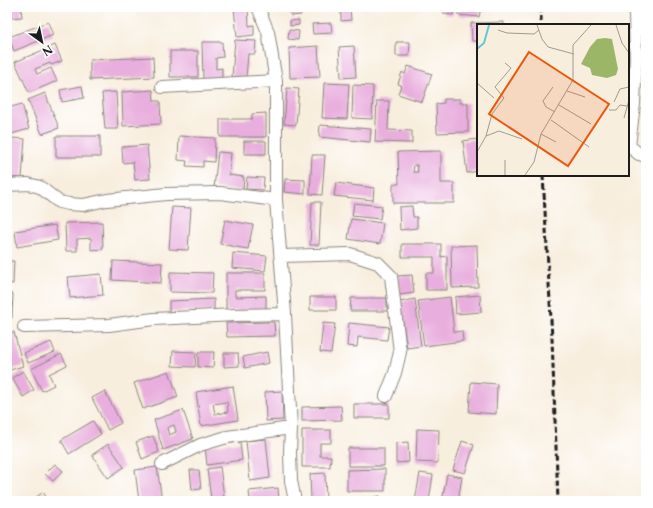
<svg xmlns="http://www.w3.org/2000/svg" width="653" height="508" viewBox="0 0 653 508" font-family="'Libre Caslon Text',serif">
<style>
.building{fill:#e8aedd;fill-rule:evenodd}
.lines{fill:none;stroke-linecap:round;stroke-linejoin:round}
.minor-casing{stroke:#8a857d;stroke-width:14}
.minor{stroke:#fff;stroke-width:12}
.rail{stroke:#1c1c1c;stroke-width:3;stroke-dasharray:6 3;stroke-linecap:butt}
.inset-river{fill:none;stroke:#5dcad3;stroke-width:2}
.inset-road{fill:none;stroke:#a09a90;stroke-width:1}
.view{fill:#e8590c;fill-opacity:0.15;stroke:#e8590c;stroke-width:2}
.inset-edge{fill:none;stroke:#1c1c1c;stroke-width:2}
</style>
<rect width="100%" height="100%" fill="#fff"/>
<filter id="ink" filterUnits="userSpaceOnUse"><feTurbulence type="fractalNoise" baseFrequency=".025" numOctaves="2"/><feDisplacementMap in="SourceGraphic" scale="8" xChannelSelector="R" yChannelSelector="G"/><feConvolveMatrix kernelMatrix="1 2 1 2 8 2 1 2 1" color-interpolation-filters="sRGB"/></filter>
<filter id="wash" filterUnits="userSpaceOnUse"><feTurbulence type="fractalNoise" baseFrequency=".012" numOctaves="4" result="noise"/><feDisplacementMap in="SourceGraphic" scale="16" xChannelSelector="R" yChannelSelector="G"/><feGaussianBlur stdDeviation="0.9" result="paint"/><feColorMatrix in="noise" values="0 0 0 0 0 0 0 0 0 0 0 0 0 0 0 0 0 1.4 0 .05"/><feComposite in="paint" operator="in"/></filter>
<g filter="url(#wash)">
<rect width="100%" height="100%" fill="#f8eede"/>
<g id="blocks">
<path class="building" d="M7,7h14l1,10 -15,1z
M248,7l1,19 5,-1v10l-17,2 -3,-29z
M300,7l1,8 -10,1 -1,-7z
M341,7h9l1,13 -10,1z
M444,7h10l-1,8 -9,-1z
M459,7h22l-2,10 -21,-2z
M299,20v5l-9,1v-5z
M48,22l5,13 -39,16 -5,-14z
M504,22v3h-26v16h-6l-1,-18z
M331,23l1,10 -19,1 -1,-10z
M289,30l10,1 -1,9 -10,-1z
M235,40l21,1 -1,13h-7l-2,24 -14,-1z
M202,42h20l1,15 -7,1v11l6,-1v10l-19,1z
M396,42h14l-1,14h-13z
M55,45l7,16 -11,4 -1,-2 -15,6 2,5 14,-6 6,13 -28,12 -14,-31z
M318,46l2,31 -30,1 -1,-30z
M354,46l2,31 -15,1 -2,-31z
M170,51h28v26h-28z
M153,57l1,20 -64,3v-20z
M408,66l24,8 -10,28 -24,-8 3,-9 -3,-1 4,-12 3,2z
M324,83l25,1 -2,35 -25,-1z
M353,85l20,1 -1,33 -20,-1z
M82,86l2,12 -22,4 -2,-12z
M287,88l12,1 -3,36 -12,-1z
M153,90l1,11h6l1,23 -38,2 -1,-34z
M116,92l2,37h-13l-3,-36z
M45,93l14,35 -17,6 -14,-34z
M444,99h16v4h8v29l-31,1 -1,-29 8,-1z
M377,101h12l-1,29 24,1v12l-37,-1z
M22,104l7,25 -21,6 -1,-5v-22z
M266,113v24h-46v-18h32v-5z
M320,125l51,4 -1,13 -51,-5z
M56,136h44v21h-44z
M179,136l36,2 -1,24 -11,-1v6l-17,-1 1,-5 -9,-1z
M12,138l13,1 -3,39 -14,-1z
M478,139v32l-11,2 -4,-32z
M244,141h22v13h-22z
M147,145l3,34 -15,1 -2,-18 -10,1 -1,-16z
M441,151v32h13v20h-61v-19h6l-1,-32zM414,165h3l1,7h-5z
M218,152l13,1 -2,22 15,2 -1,14 -29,-3z
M312,155h13l-3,40 -12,-1z
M247,177l17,1 -1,12 -17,-1z
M285,179l20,1v14l-21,-2z
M336,183l38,5 -1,12 -39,-4z
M7,197h2l1,13h-3z
M312,202h9l-2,43h-9z
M354,203l28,3 -2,13 -28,-3z
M412,206l1,11h4v11l-17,2 -1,-23z
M172,207l19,1 -3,42 -19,-1z
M351,219l32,4 -3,21 -32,-5z
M225,220l28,5 -5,24 -28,-5z
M102,222l1,27 -12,1v-12l-14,1v12h-11l-1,-28z
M55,225l3,15 -41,7 -2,-16z
M402,244h39v13l6,-1v34h-21v-17h8v-16h-32z
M477,245l1,42 -26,1 -1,-42z
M233,253l34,3 -2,15 -33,-3z
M7,261h7l-1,23 -6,-1z
M113,261l49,2 -1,20 -49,-3z
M170,272l43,1 -1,20 -42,-1z
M226,273h39v17h-30v7l31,-1v15h-40z
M101,274l2,21 -33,3 -2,-21z
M412,275l2,18 -15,2 -2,-19z
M7,293l6,1 -1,24h-5z
M480,295l1,17 -25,2 -1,-17z
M310,297h26v13h-26z
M450,297l4,35 8,-1 1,10 -39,5 -6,-45z
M351,298h36v13h-37z
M214,299v12l-45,1v-11z
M415,299l6,47 -14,2 -7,-46z
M274,322l1,14 -48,1 -1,-14z
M323,323l12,1 -4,29 -11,-1z
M349,323l40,4 -2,13 -29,-3 -1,10 -10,-1z
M14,332l9,34 -16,5v-37z
M51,342l4,10 -27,11 -4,-10z
M173,351l23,1 -1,15 -23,-1z
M198,352h16l-1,16 -15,-1z
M267,352l2,11 -24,5 -2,-11z
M224,353h14l1,13 -15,1z
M61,354l6,11 -18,9 5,11 -12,6 -11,-22z
M23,371l11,19 -11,7 -11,-19z
M169,371l9,26 -35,12 -9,-26z
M471,382l26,2 -1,30 -27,-2z
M233,386l5,34 -37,6 -5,-34zM227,402l1,10 -13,2 -2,-10z
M105,391l16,32 -13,7 -16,-32z
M282,391l1,29 -17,1 -1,-29z
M354,404h35v14h-35z
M341,406l1,14 -40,1v-14z
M183,410l10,29 -30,11 -9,-30zM174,425l2,7 -7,3 -2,-7z
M93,421l8,13 -32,20 -8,-14z
M417,429l22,1 -1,33 -22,-1z
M302,430h29v13h-11v13h11l-1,11h-28z
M153,436l6,16 -17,7 -6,-17z
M266,439l4,39 -20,3 -4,-40z
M462,441l12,4 -9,28 -12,-3z
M240,442l2,18 -35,5 -2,-19z
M408,442l1,20 -13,1v-20z
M108,444l16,23 -16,11 -16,-23z
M348,448h36v18h-36z
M55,464l8,7 -10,10 -8,-7z
M157,467l5,34h-23l-4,-31z
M220,467l4,30 -13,2 -4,-30z
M385,469v22h-38v-21z
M190,470h9l2,19 -9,1z
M325,473l1,28h-15l-1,-27z
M420,473l13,2 -4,26h-14z
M447,474l15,3 -4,24h-16z
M278,488l1,12 -29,1 -1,-10z
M43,492l6,9h-18z
M380,496v5h-10l-1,-3z"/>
</g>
</g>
<g filter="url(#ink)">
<use href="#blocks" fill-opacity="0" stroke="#8a857d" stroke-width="1"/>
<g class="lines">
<g class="minor-casing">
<path id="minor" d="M258,7l10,25 8,49v119l9,114 6,114 -1,25 1,28 4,20
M633,7l2,6 1,45 -2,46 -5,42 10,8 7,2
M162,87l114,-6
M7,185l21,-1 12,3 19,15 10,2 14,1 24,-5 59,-6 54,-1 56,7
M281,256l69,-2 28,9 13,13 9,76 -5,21 -9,23
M24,327l85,-2 45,-6 81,-4 50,-1
M162,464l38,-19 27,-8 64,-9"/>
</g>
<use href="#minor" class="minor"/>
<path class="rail" d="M541,7v18
M543,175l9,163 6,163"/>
</g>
</g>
<g transform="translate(477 24)">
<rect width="152" height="152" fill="#f8eede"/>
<path d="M128,14l7,1 6,30 -2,6 -9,3 -15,-3 -2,-7 -9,-4 9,-17 7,-8z" fill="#9cb668"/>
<path class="inset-river" d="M0,25l7,-6 5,-18"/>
<path class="inset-road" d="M60,1l5,14 6,8 26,7M139,1l6,18 7,10M21,6l9,3 27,1 5,-4M0,59l17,15M76,63l-10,14 3,6 9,5M90,67l18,6M137,78l6,-13 9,-2M82,81l32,19M132,86h7l4,-5 7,1M147,94l5,-18M74,96l38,27M64,110l15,8M9,112l13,-5 23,8M0,128l9,-16 6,-22 12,-16 -9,-11 16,-19 -6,-5M28,136v15M48,151l9,-13 7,-28 32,-54v-35l18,-20"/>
<path class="view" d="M52,28l80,52 -41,62 -79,-52z"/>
<rect width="152" height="152" class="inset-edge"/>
</g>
<rect width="653" height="508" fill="none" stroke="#fff" stroke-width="24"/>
<g transform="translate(42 42) rotate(147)" stroke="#ffffff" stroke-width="3" paint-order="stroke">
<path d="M0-3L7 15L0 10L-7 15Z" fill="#1c1c1c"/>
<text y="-6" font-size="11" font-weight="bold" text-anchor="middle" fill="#1c1c1c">N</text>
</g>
</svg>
